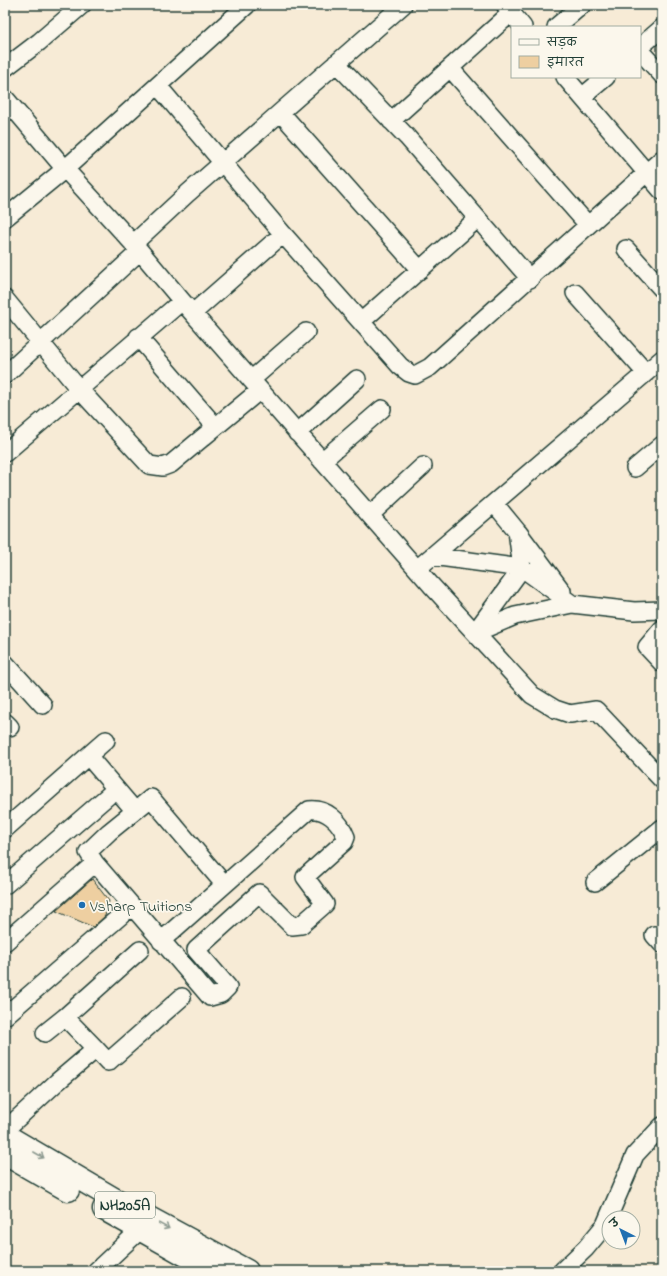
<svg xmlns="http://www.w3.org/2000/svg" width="667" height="1276" viewBox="0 0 667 1276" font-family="'Indie Flower','Playpen Sans Deva',sans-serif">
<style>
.building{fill:#eecfa1;stroke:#1f3d34}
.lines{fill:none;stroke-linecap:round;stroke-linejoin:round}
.minor-casing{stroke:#1f3d34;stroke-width:20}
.highway-casing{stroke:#1f3d34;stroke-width:25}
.minor{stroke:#fbf7ec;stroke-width:17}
.highway{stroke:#fbf7ec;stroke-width:22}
.oneway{stroke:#8d9a90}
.poi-dot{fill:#1f6fb2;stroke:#fbf7ec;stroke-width:1.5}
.labels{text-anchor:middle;stroke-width:3.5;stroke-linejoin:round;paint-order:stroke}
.shield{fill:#fbf7ec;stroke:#61756b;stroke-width:1}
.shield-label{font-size:15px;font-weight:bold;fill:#1f3d34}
.poi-label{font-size:16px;fill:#1f3d34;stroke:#fbf7ec;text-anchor:start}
</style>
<rect width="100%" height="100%" fill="#f7ebd6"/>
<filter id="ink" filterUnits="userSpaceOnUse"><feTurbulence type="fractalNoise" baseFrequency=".025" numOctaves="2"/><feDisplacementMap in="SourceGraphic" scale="8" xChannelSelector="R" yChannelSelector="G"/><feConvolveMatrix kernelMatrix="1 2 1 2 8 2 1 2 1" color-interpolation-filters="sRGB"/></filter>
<g filter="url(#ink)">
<path class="building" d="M92,879l17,22 -4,15 -12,11 -37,-16z"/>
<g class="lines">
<g class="minor-casing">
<path id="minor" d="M505,5l18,22
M556,27l26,-22
M640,47l22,-19
M640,51l22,24
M336,63l71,74 123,142
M5,68l34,-26 43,-37
M450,68l138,157
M565,77l97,114
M158,86l125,148 117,132 9,7 6,2 15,-8 232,-208
M582,97l24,-20
M5,98l60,71 75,82 42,50 249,284 101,110 23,14 15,5 26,-4 66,70
M281,113l139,157
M391,121l120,-108
M5,218l60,-49 182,-164
M133,244l55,-51 215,-188
M626,249l36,40
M575,293l71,80
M5,299l74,90 70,76 14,2 8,-3 89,-74
M193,313l90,-79
M362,321l115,-102
M138,337l77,89
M5,375l135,-124
M251,380l55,-48
M297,433l60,-54
M5,453l177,-152
M322,461l60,-52
M635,468l27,-23
M370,515l53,-49
M518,532l44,59
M432,556l90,12 50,36
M417,569l245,-210
M662,629l-15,18 15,16
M476,631l46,-63 -5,-37 -23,-28
M475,633l40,-17 57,-12 62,7 28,-1
M5,663l38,42
M5,722l5,5
M89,757l40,47
M5,829l101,-89
M95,863l-7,-11 21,-20 42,-34 73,86
M595,882l67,-54
M5,885l111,-96
M654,935l8,9
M5,942l90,-79 37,43
M5,1016l127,-110 78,91 11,-3 7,-7 -32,-37 63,-57 33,33 9,-1 24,-21 -20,-27 39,-35 2,-5c-6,-16 -20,-29 -37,-27l-148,131
M45,1033l20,-16
M96,1049l12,13 74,-65
M5,1130l52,-48 39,-33 -31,-32 75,-67
M96,1271l44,-41
M562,1271l24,-23 19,-23 30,-70 27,-29"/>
</g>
<g class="highway-casing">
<path id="highway" d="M5,1135l109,64 133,72
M5,1154l63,36
M104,1209l110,62"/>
</g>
<use href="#minor" class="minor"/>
<use href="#highway" class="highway"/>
</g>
<defs><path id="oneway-shaft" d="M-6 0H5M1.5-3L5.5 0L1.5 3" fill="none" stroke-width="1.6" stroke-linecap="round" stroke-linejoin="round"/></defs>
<g class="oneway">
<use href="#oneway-shaft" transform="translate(39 1155) rotate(30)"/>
<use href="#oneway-shaft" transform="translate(164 1226) rotate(28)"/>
</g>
</g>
<circle class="poi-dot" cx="82" cy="905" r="4"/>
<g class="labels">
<rect class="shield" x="95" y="1192" width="60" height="26" rx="3"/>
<g class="shield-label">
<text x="125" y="1210">NH205A</text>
</g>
<g class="poi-label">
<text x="90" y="911">Vsharp Tuitions</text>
</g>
</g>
<rect width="667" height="1276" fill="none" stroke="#fbf7ec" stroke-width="20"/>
<rect x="10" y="10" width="647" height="1256" fill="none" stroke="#1f3d34" stroke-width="1.5" filter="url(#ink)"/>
<rect x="511" y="26" width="130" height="52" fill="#fbf7ec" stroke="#a3ada2"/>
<rect x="519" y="39" width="20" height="6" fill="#fbf7ec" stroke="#a3ada2"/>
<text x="547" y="46" font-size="12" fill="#1f3d34">सड़क</text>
<rect x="519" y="56" width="20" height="12" fill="#eecfa1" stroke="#a3ada2"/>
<text x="547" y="66" font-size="12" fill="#1f3d34">इमारत</text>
<g transform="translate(621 1230) rotate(318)"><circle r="19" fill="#fbf7ec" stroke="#a3ada2"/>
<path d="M0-3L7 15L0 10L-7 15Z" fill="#1f6fb2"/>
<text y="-6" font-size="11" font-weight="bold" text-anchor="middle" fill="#1f3d34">उ</text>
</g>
</svg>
